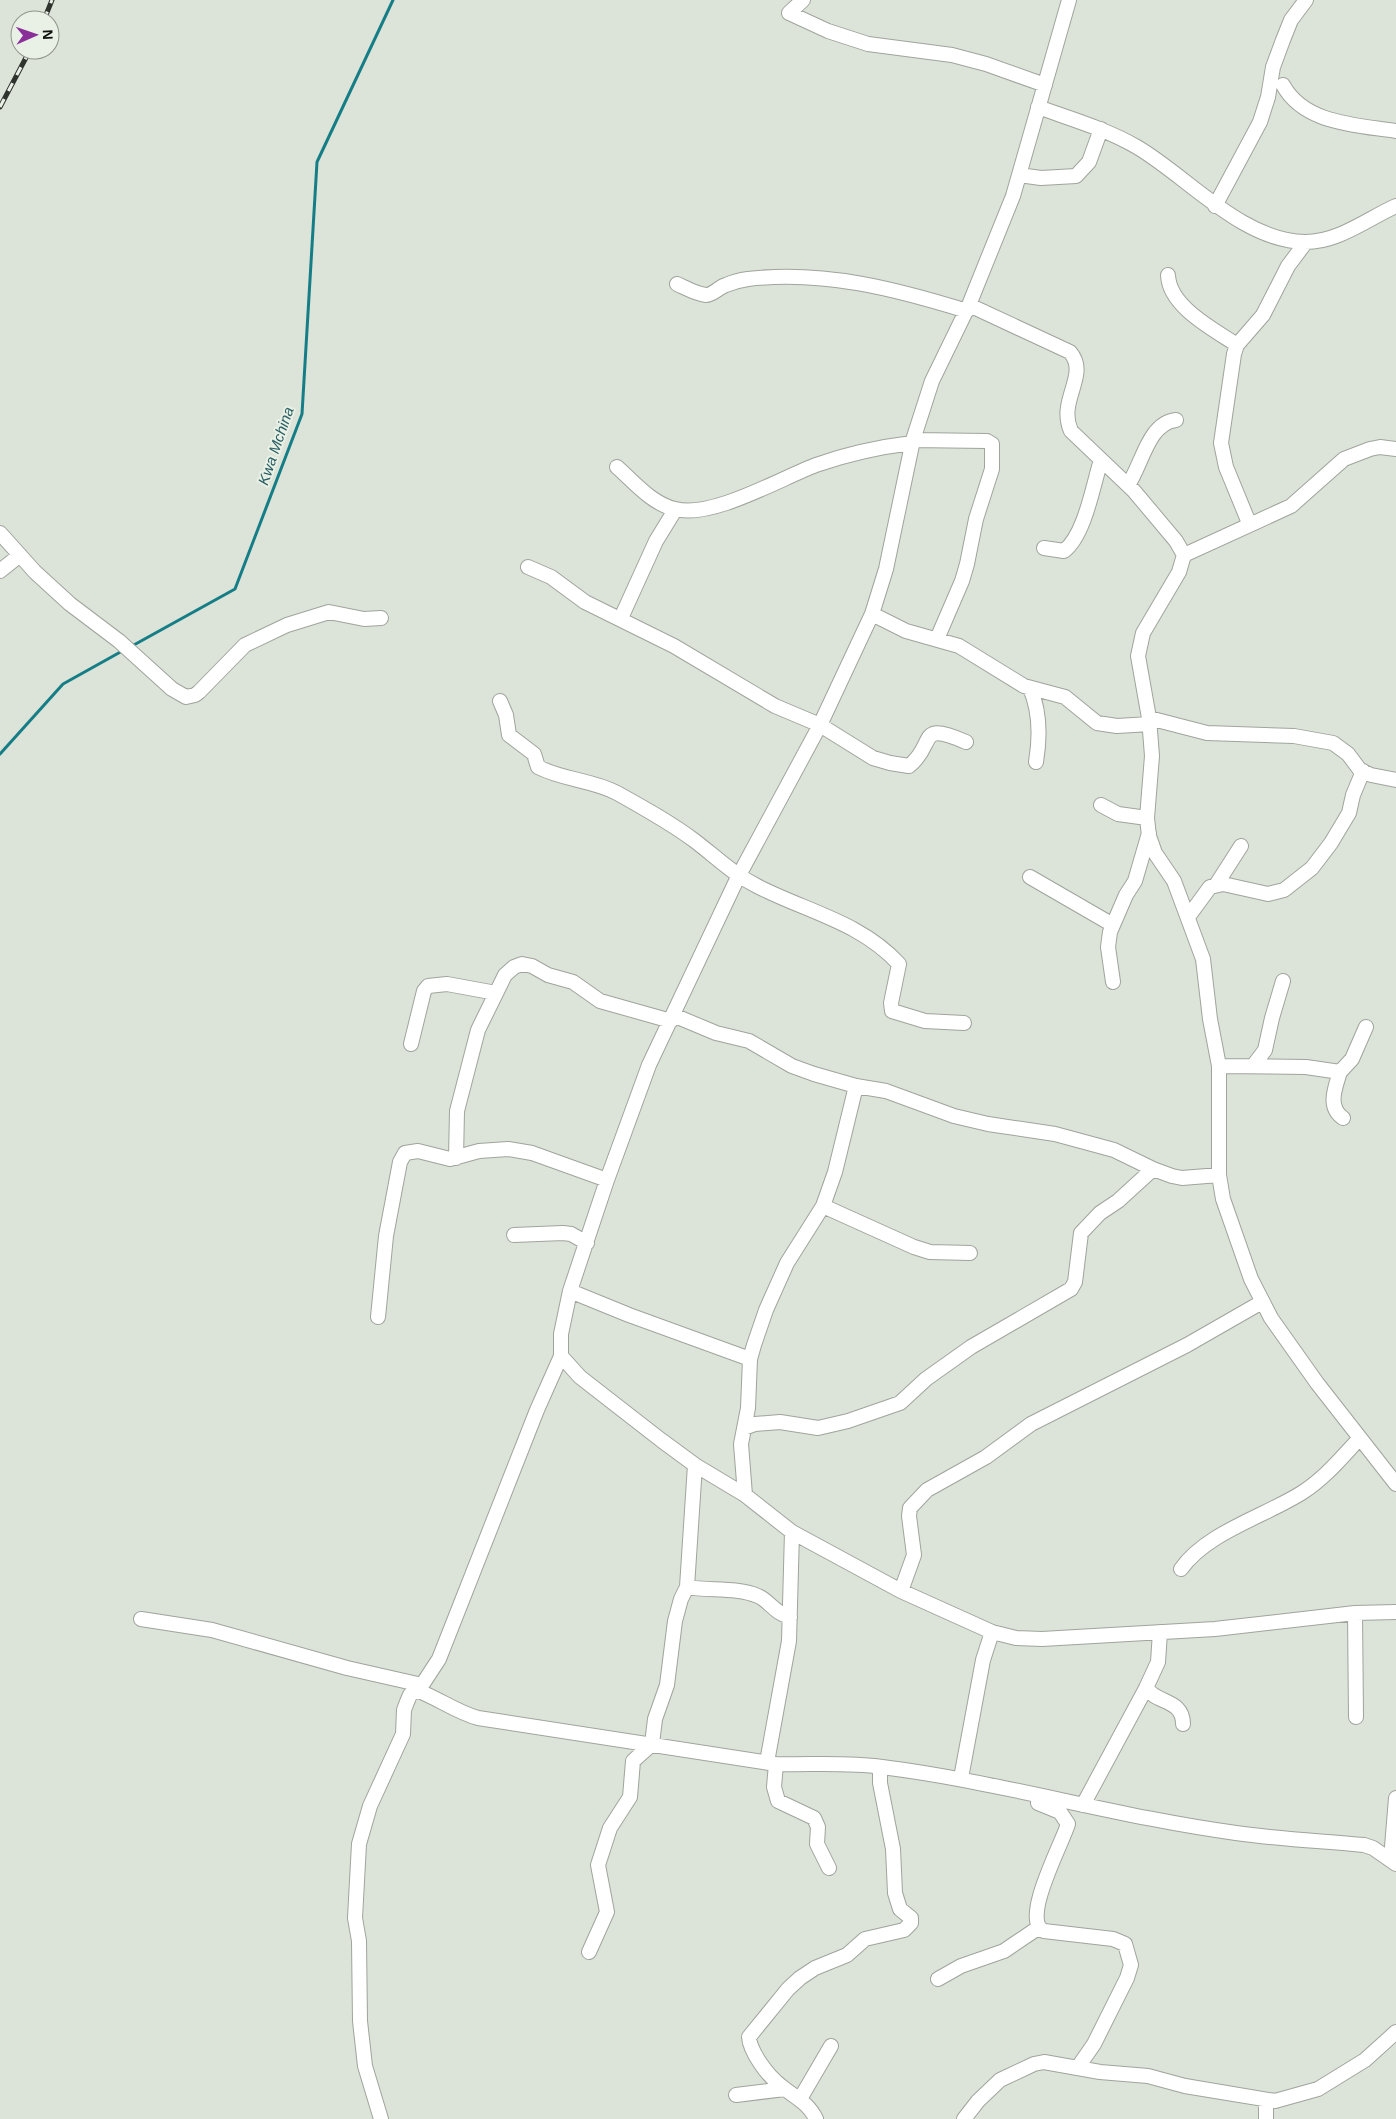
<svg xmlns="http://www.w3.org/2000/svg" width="1396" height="2119" viewBox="0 0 1396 2119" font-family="Arial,sans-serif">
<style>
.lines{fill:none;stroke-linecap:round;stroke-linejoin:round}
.stream{stroke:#157d86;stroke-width:3}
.minor-casing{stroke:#9fa59c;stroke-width:16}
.minor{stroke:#fff;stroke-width:14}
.rail-casing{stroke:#2f332d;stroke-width:5}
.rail{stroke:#e9f0e5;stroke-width:3;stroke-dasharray:9;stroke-linecap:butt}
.labels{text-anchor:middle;stroke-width:4;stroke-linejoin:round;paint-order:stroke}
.water-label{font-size:15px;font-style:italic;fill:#285e64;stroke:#e9f0e5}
</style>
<rect width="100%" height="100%" fill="#dce3d8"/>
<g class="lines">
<path class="stream" d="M132,646l103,-57 67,-175 15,-252 76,-162
M0,754l63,-70 61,-34"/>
<g class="minor-casing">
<path id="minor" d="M803,0l-14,13 39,18 40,13 84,11 34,9 59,21
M1069,0l-56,196 -44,109 -37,76 -19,59 -27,129 -14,45 -52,111 -82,152 -89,188 -42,115 -37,111 -9,43v22l19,21 81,63 34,25 50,30 47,37 109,59 91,41 24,6 26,1 173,-10 140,-16 41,-1
M1283,85c21,39 74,40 113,46
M1038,107c33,12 68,22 99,40 51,30 105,94 168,95 34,0 62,-23 91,-36
M1019,175l22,3 35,-2 13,-14 12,-33
M1215,206l45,-84 8,-25 5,-30 10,-27 8,-20 15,-20
M1168,275c1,32 47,55 69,70
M677,284c9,4 19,10 29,11 7,0 13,-8 20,-10 7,-3 15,-5 22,-6 75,-9 148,10 219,32
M969,305l101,47c20,23 -13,48 1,79l63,60 42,50 8,14 -5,17 -36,61 -5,23 11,62 3,38 -5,62 2,18 6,17 19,28 29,78 7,60 9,47v109l4,24 28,80 20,39 46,65 79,101
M913,440l74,1 5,3v25l-16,50 -9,45 -5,17 -25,58
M617,467c17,15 35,37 58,42 37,10 106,-31 141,-44 31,-11 63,-18 96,-22
M1128,485c14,-20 20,-62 48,-65
M1249,523l-23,-56 -5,-24 13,-89 3,-9 26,-30 25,-49 18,-24
M0,533l35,39 35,32 49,37 53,48 14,8 9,-2 4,-3 46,-47 42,-20 42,-13 35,7 17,-1
M1044,548l20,3c21,-16 29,-66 37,-91
M1184,555l107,-49 53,-47 26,-10 10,-2 16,2
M528,567l23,10 34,25 89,44 101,60 45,19 53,33 17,5 19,3c28,-22 6,-46 57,-24
M0,571l20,-16
M872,614l34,17 53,15 65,40 41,11 32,26 20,3 33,-2
M621,618l35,-77 19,-31
M1030,688c10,23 10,50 6,74
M500,701l6,14 3,20 25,19 4,13c25,13 55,13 79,26 27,15 54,30 78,48 21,16 38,33 62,45 48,25 104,36 142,78l-8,39 1,8 33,10 39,2
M1149,718l58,15 87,3 39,7 15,11 12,16 11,5 25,5
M1101,805l17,9 29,4
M1030,877l83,48
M1216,885l25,-39
M1188,917l22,-30 13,-3 45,10 16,-4 28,-22 19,-25 18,-30 4,-18 10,-24
M1113,982l-5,-35 2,-15 16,-37 9,-14 14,-48
M673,1015l43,18 33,8 43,25 22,8 42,12 30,5 68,25 34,8 67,10 59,16 39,19 19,7 10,2 37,-3
M411,1044l13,-53 4,-5 19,-2 49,9
M1219,1066l87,1 34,5 12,-13 14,-32
M1253,1066l12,-16 7,-32 11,-37
M1340,1072c-5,16 -13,35 3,46
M456,1158l1,-47 21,-81 27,-55 9,-8 8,-3 10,2 16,9 25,7 27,19 71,20
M823,1206l91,41 16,5 40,1
M514,1235l49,-2 8,1 16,9
M570,1291l59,24 121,44
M378,1317l8,-81 14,-74 5,-9 13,-2 32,8 29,-8 29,-2 24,4 75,27
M744,1428l11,-4 25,-2 38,6 30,-7 52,-18 26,-24 45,-32 100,-58 4,-7 6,-49 19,-20 18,-12 35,-32
M745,1495l-4,-51 7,-36 2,-49 4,-14 12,-35 21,-47 36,-57 12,-34 21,-86
M1181,1569c26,-37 85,-53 122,-77 22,-14 39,-35 56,-53
M687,1587c22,4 50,0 71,9 13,6 16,17 32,21
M901,1591l13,-36 -5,-39 1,-8 17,-18 59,-33 45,-33 156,-79 75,-43
M1355,1613l1,104
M141,1619l71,11 135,38 75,17
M1146,1688c11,16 37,11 37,36
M416,1690c22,8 40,22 62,28l298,46c35,1 71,-2 106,3 119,15 235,50 354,66 42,6 86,8 128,12l9,3 23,16
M767,1762l22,-121 3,-109
M776,1764l-2,23 4,14 36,17 4,9 -1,17 12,24
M961,1778l22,-118 9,-28
M1038,1803l22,9 8,12c-6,20 -48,97 -24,107l69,8 12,5 6,21 -4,13 -33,66 -16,23
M1083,1805l63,-117 12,-26 2,-30
M1391,1859l5,-61
M589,1952l18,-40 -9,-47 12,-37 20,-31 3,-36 19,-17 3,-25 12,-34 8,-64 6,-22 6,-12 8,-122
M938,1979l23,-13 43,-15 34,-23
M736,2095l49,-6
M800,2099l31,-53
M1266,2102v17
M381,2119l-16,-53 -5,-45 -1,-80 -4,-23 4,-74 11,-38 33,-72 1,-24 3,-8 3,-7 12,-10 17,-26 98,-249 24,-54
M816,2119c-8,-17 -22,-22 -36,-34 -12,-9 -30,-33 -31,-48l39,-48 12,-11 15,-10 32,-13 18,-16 39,-9 7,-7v-5l-11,-9 -5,-16 -2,-44 -13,-66v-16
M964,2119l14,-18 22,-21 34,-16 10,-2 56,10 48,4 37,10 90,15 43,-12 47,-29 31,-28"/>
</g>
<use href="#minor" class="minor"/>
<g class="rail-casing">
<path id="rail" d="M44,20l8,-20
M0,107l30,-57"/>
</g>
<use href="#rail" class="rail"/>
</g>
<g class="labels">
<g class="water-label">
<text transform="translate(276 446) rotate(-71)" y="5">Kwa Mchina</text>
</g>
</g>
<g transform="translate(35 35) rotate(88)"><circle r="24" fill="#e9f0e5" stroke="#91968e"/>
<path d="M0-4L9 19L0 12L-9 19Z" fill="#8a2f9a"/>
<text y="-8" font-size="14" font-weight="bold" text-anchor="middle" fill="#0c0f0b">N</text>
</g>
</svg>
